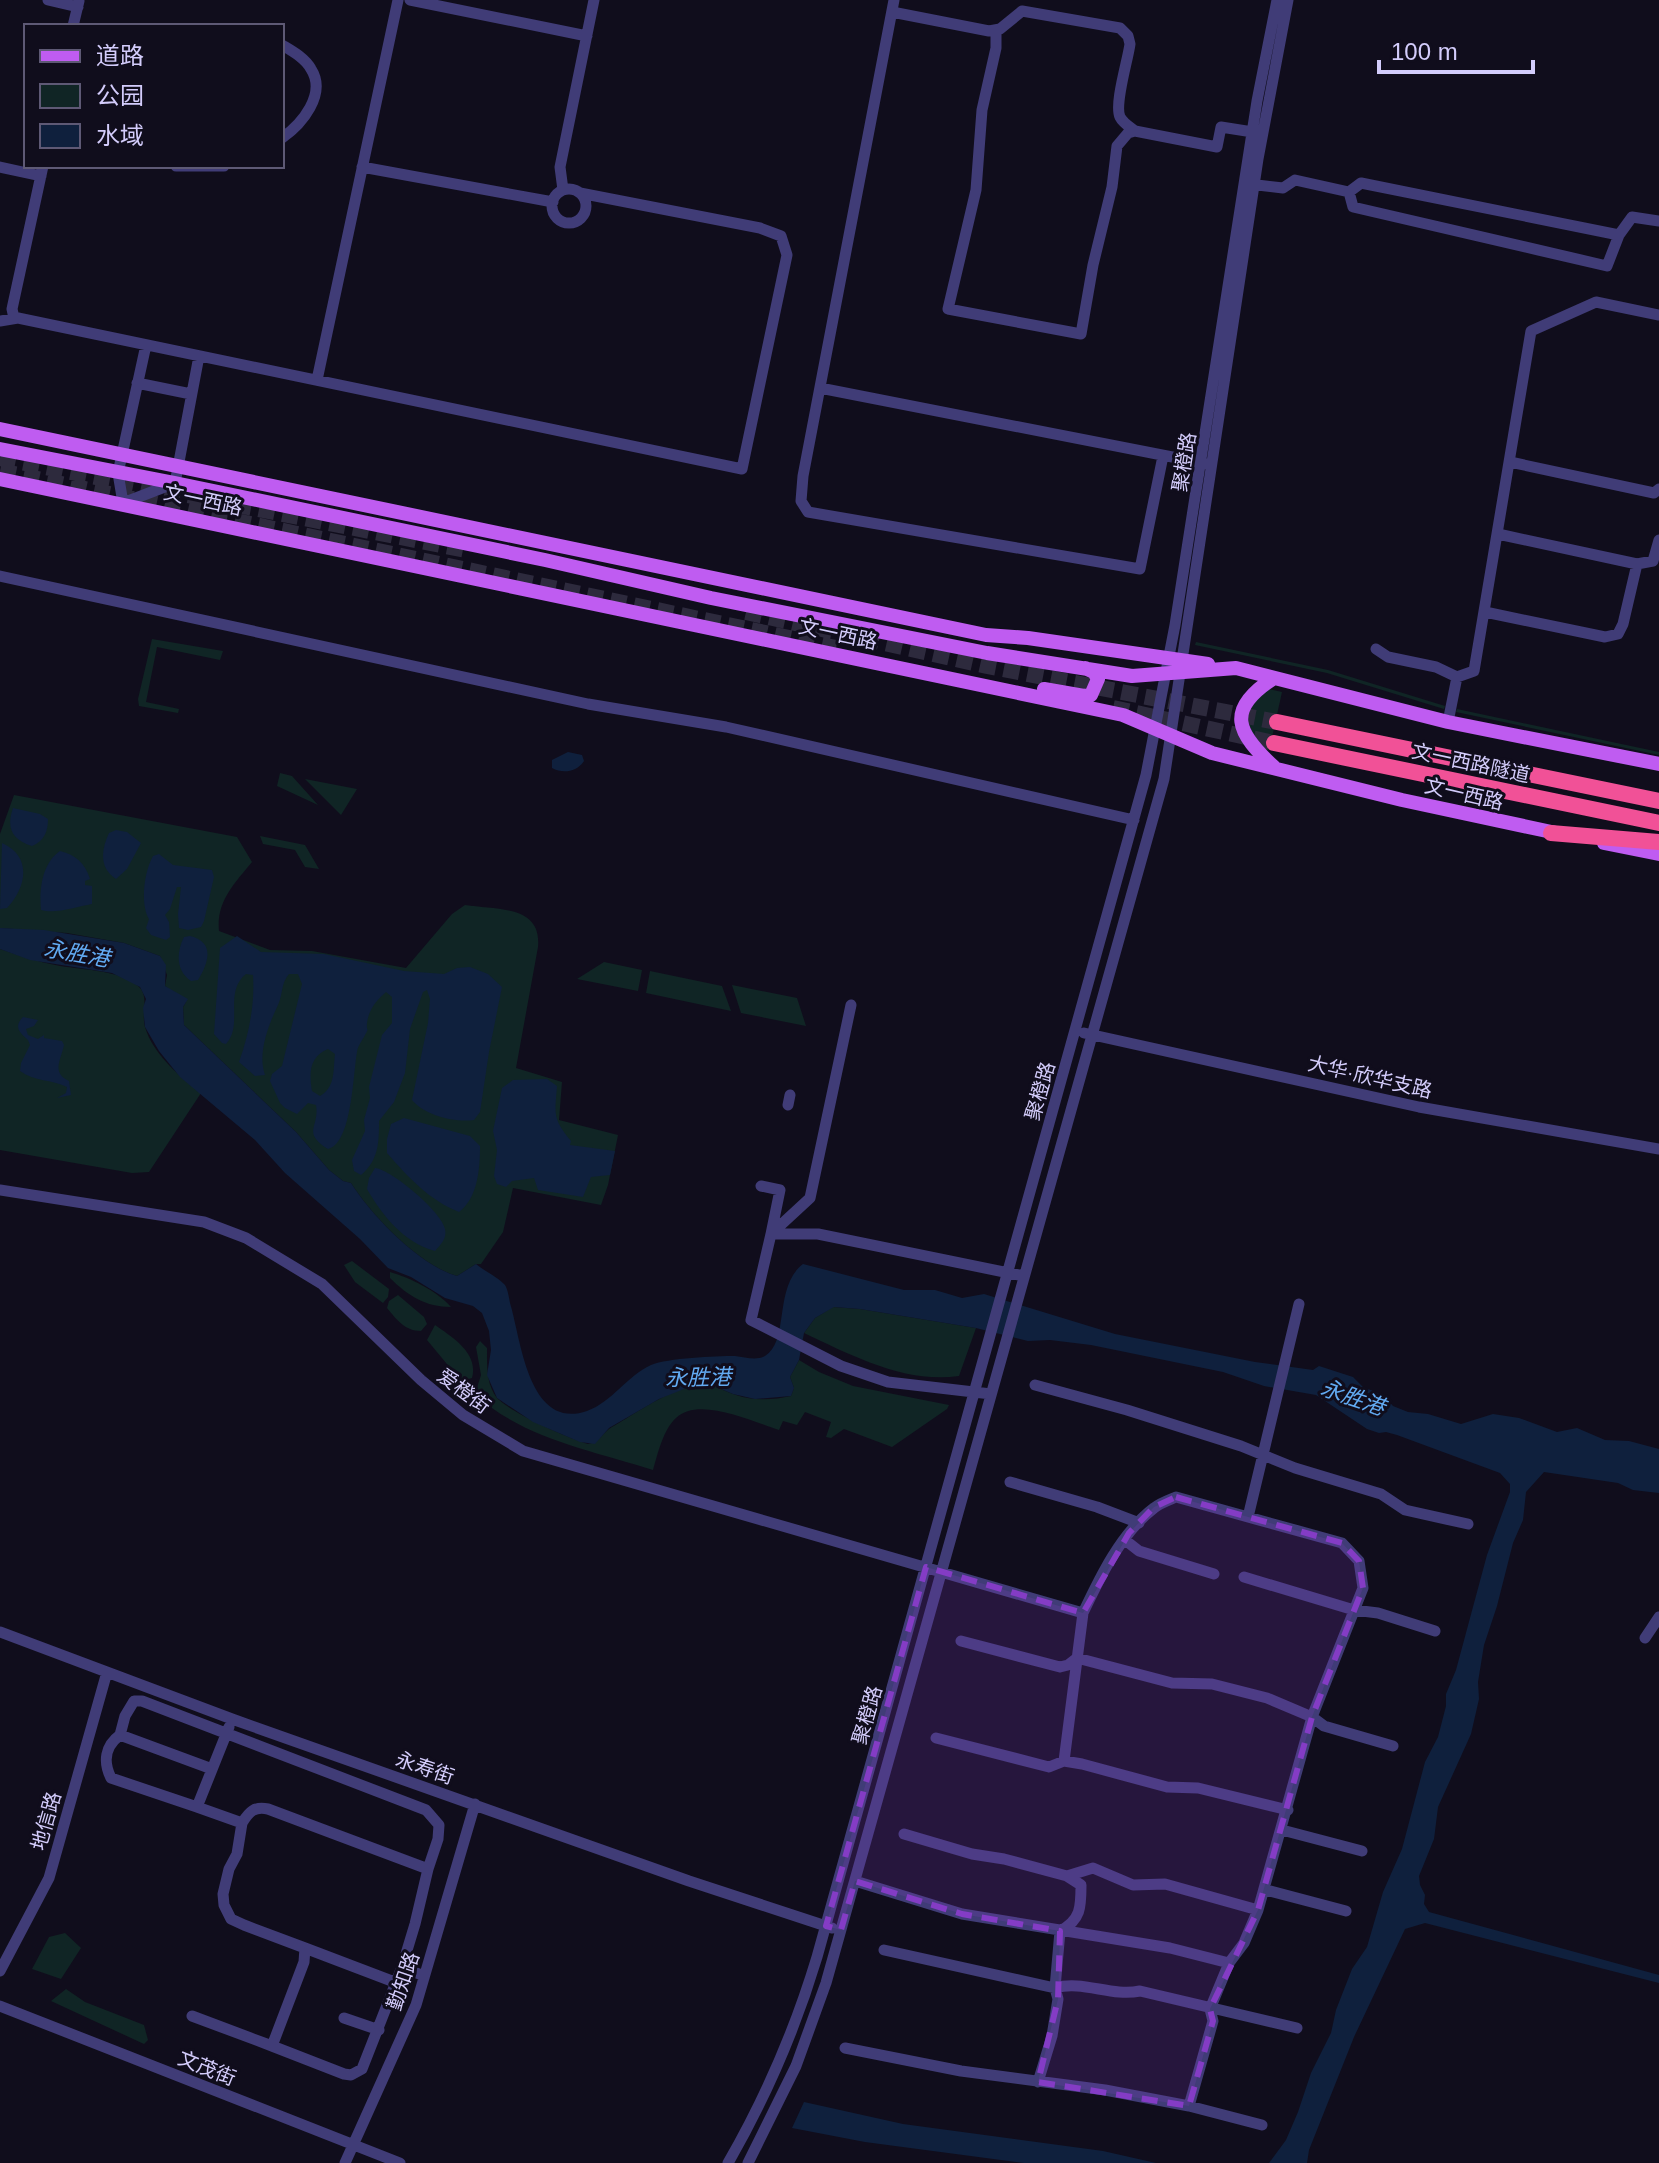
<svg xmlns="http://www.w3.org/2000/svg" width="1659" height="2163" viewBox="0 0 1659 2163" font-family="Arial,'Noto Sans SC',sans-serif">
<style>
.green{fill:#102525}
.water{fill:#0f203d;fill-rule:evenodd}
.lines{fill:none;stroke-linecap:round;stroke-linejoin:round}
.highway-tunnel{stroke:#2d2a3d;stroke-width:16;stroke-dasharray:16 8;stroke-linecap:butt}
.minor{stroke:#403c77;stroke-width:11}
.major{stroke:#bf5cf1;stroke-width:14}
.highway{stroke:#f15197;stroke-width:16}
.marked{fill:#843cc5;fill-opacity:0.2;stroke:#843cc5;stroke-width:6;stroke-dasharray:16 10;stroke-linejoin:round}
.labels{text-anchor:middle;stroke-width:6;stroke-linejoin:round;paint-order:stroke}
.street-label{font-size:20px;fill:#d3ccfb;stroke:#100d1c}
.water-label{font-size:22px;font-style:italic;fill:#62aaf2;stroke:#100d1c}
</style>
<rect width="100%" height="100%" fill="#100d1c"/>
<path class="green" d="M152,639l71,12 -3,9 -63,-13 -11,55 33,7 -1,4 -39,-7 -1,-7z
M1196,642l132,28 117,36 -1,3 -117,-36 -132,-28z
M1269,689l13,3 -13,59c-18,-10 -23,-27 -20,-47z
M1457,709l202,43v3l-203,-43z
M280,773l12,3 26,29 -41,-19z
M305,779l52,10 -16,26z
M14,795l223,42 15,25c-18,22 -36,40 -33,69l51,19 42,1 94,17 46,-54 13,-9c32,5 77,0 73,42l-22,121 46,14 -3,38 59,15 -10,50 -7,20 -88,-17 -10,44 -22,32h-5l-19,12c-38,-11 -85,-60 -106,-93l-8,-2 -14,-11 -33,-38 -112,-107 -1,-18 3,-5 -21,-16 2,-11 -7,-19 -36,-13 -57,-10 -67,-5v-94z
M260,836l45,9 14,24 -14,-2 -10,-17 -32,-6z
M0,949c20,7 39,13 60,17 24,4 59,4 78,20 12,10 3,27 7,41 8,27 34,49 56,66l-52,79 -17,1 -132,-23z
M604,962l38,8 -4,21 -61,-12z
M650,971l72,15 9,25 -85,-18z
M732,985l65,13 9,28 -65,-13z
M352,1261l37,28 -1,8 -5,6 -28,-21 -11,-17z
M390,1272c20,6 46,18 61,35 -25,0 -43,-11 -61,-29z
M398,1295l26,22 3,7 -6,7c-16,0 -24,-11 -34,-23l2,-7z
M833,1307l27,2 116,19 -17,48c-54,8 -108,-21 -155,-43l11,-15z
M435,1325c17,12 44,28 37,53l-11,3 -34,-41z
M480,1341l7,7c0,17 -1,36 10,50 14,15 71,40 91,46 12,-2 14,-11 24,-17 26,-15 53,-35 83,-42 15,-4 27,6 41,10 17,6 38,5 55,1l3,-8 -4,-11 9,-17 20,12 34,14 96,19 -2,4 -55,38 -48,-18 -13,9 -5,-1 5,-15 -26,-10 -8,13 -14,-4 -4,9c-26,-8 -80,-34 -103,-12 -13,12 -18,35 -23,52 -59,-19 -132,-32 -178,-76l6,-19 -5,-28z
M65,1933l16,15 -20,31 -29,-10 17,-32z
M66,1989l19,13 59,23 4,15 -4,4 -93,-43z"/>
<path class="water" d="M568,752l14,3 2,6c-7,11 -21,13 -32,7v-8z
M13,808l27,6 8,5c0,13 -4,22 -16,27 -20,-6 -26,-18 -19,-38z
M116,830l11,2 14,11 -14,26 -11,10c-17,-11 -15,-29 -7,-46z
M2,843c30,13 25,44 5,65l-7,1z
M60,851c16,4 25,12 30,28l-5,2v4l7,1v18c-16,3 -36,10 -51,6 -2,-20 1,-47 19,-59z
M159,854l14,11 39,5 2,7 -10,44 -3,6 -13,3 -9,-2 -1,-14 3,-27h-4l-7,22 -5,6 4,7 1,15 -4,3 -15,-5 -5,-7 3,-9c-9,-15 -5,-47 4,-63z
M0,928l44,2 80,13 36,13 6,9 -1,21 23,13 -5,8 1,18 112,107 33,38 14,11 8,2c21,33 68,82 106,93l19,-12c8,7 22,13 29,21 3,5 4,13 5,18 11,36 18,128 77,108 25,-9 40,-35 64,-46 17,-7 64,-9 84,-9 10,1 21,5 30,0 25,-15 8,-69 38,-92l101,26h31l27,8 22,-4 131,40 140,28 58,8 6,-4 34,11 10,10 20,8 10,11 15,6 20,2 33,10 32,-10 26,4 38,14 20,-4 28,12 24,1 30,8v44l-26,-3 -15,-7 -74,-11 -18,20 -3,28 -10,23 -16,63 -13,39 -6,37 1,17 -8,35 -33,73 -4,32 -15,37 1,9 5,10 -1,9 5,8 230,63v8l-234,-60 -20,6 -51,108 -45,113 -2,13h-38l17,-23 12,-28 13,-39 20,-40 5,-23 16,-41 15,-22 16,-55 19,-43 23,-87 13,-25 8,-31v-12l10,-24 31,-115 23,-63v-8l-10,-11 -103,-38 -11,-3 -7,1 -12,-4 -51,-34 -52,-9 -41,-14 -132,-27 -41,-5 -22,1 -52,-13 -116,-19 -26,-2 -19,11 -11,15 -5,27 -9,17 4,11 -3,8 -36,3 -22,-5 -19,-8 -20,-1 -35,14 -50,29 -14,16 -15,-2 -47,-20 -36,-24 -10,-23 4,-25 -2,-19 -7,-18 -9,-7 -28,-8 -34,-21 -23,-9 -28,-29 -75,-66 -30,-33 -75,-63 -21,-26 -14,-24 -2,-19 3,-9 -6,-12 -28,-14 -82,-13 -30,-11z
M190,936c25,6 19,26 8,44l-7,1c-15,-10 -15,-28 -7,-44z
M237,936l24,16 63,2 80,17 40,3 13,-6 13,-1 18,7 14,13 -13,65 -9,60 -6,8c-19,3 -50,-5 -62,-20l16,-77 2,-24 -3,-9 -4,2 -13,37 -5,44 -11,29 -15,19c0,21 0,39 -18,54l-7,-4 -2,-11 13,-29 -1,-11 6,-22 -1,-11 13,-52 10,-12v-26l-6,-5c-10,9 -17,17 -19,31 -1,10 3,3 -2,12 -3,6 -7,10 -8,17 -4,22 -5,92 -29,97 -27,-17 -8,-22 -12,-44l-8,-2 -11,11 -12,-6 -5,-5 -10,-22 2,-7 10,-8 20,-82 -4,-10h-9c-8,9 -6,20 -11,31 -9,19 -21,48 -13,70l-10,1 -16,-14c10,-28 16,-58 14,-87l-7,-1c-23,18 -2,51 -20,70l-4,-1 -8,-9 6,-86zM328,1049l7,5c-2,15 1,33 -15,42l-8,-5c-3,-18 -3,-34 16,-42z
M23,1017l15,3 -4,6 -8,3 2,6 10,4 6,-4v3l18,3 2,4c-3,15 -13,28 5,36l2,14 -14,3 9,-5 1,-6c-16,-8 -32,-5 -47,-16l1,-8 9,-18 -2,-5c-8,-7 -15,-13 -5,-23z
M547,1079l10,7c-2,28 -5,32 14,55l-1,4 45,6 -5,24 -19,2 -8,20 -45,-7 -4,-12 -22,3 -6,6 -9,-3 -3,-8 3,-26 -4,-19 9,-43 11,-8z
M404,1118l66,18 10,10c0,22 -2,52 -21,66 -30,-12 -51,-35 -72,-59v-14l4,-15z
M375,1168c17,2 67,44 70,61 2,10 -4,15 -10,22 -31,-8 -53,-36 -68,-62l2,-11z
M804,2102l99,22 200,27 53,12h-132l-159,-21 -73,-14z"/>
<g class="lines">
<path class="highway-tunnel" d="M0,458l466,92
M0,471l836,177
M746,612l241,54 290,56
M1113,708l161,35"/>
<path class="minor" d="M48,0l30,7
M410,0l177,36
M894,0l-91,476 -2,25 7,11 332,57 23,-113
M892,12l97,19 11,-2 22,-18 98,17 8,8 2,8c-2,16 -16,60 -10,73 3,6 10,10 15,14l82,16 4,-20 38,6
M73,26l6,-25
M996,30v18l-14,62 -6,80 -28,119 133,25 12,-69 19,-78 5,-41 11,-13 7,-2
M282,45c10,6 23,13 29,24 16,25 -9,55 -29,69
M176,166h48
M0,167l41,9
M362,167l191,35
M1249,184l34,4 12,-8 54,12
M552 206a17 17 0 1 1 34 0a17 17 0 1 1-34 0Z
M563,190l-3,-23 34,-167
M1619,235l-258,-52 -12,9 4,15 254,59 12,-31 13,-18 27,4
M14,318l-2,-9 31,-143
M0,321l18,-3 724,151 45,-214 -6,-19 -21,-8 -180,-35
M146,345l-28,128 5,30 52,-20 24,-127
M317,380l81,-380
M137,383l54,11
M820,388l388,76
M1510,462l144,31 5,-4
M1498,534l139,30 16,-3 6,-21
M0,576l588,128 138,23 408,93
M1485,612l120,25 13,-3 5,-10 14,-60
M1376,649l12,8 48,10 21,10 -9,45
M1457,677l17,-6 57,-340 65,-29 63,13
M851,1005l-41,193 -39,36 -20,86 90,46 47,16 103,12
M1084,1033l335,74 240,42
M788,1105l2,-10
M761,1186l19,4 -9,44h47l206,42
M0,1190l204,32 42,16 76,46 99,96 42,35 60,36 560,162c17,-36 38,-80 71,-105 6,-5 15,-8 22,-11l72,20
M1035,1385l92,25 114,36 54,22 86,26 24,16 63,14
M1010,1482l87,25 42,16
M1125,1540l14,11 75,23
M1244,1577l110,33 24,3 57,18
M0,1632l232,87 457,162 143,47
M1645,1638l14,-21
M961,1641l99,26 8,-2 9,-7 95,25 40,1 55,14 45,19 12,9 69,20
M120,1735l5,-19 9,-15h8l284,109 13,15 -1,14 -10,30 -160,-60c-14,-3 -19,3 -26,14l-45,-16
M936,1738l113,29 15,-6 18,3 85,23 31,1 90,22
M1064,1761l19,-148
M212,1769l-92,-34c-15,11 -17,27 -9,43l86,29 32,-80
M1282,1830l80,21
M904,1834l68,20 32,5 63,17 26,-8 40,17 32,-1 93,26
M855,1881l107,33 208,34 59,15 15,-20 14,-33 54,-193 51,-129 -4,-27 -17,-18 -94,-26 51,-213
M1266,1890l80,21
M305,1948l92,35
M884,1950l171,38c28,-8 56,9 85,3l157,37
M402,1967l13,-43 13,-55
M0,1971l49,-93 58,-206
M0,2006l400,157
M192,2016l80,30 32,-84 1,-14 -61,-23 -13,-6 -7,-14 -1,-11 6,-25 8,-15 5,-31
M344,2018l35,12
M272,2046l72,28 7,1 11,-6 40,-102 22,9
M845,2048l116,23 144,19 84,16 73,19
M1038,2082l14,-46 6,-37 -3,-11 5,-57c21,-11 21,-24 21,-46l-14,-9
M1189,2106l24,-85 -3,-12 19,-46
M345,2163l71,-158 59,-201
M728,2163c38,-66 67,-133 89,-206l329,-1182 29,-150 82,-524 20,-101
M748,2163l48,-97 30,-83 338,-1204 94,-620 30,-159"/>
<path class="major" d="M0,429l986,206 42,3 180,26
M0,449l175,34 370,77 166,38 276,55 145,23 104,-8 212,54 211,42
M0,479l1123,236 89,38 190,47 159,34
M1274,678c-50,32 -37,55 0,89
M1044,689l40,7 7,-1 7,-16 -4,-7 -9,-4
M1604,843l55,11"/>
<path class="highway" d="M1277,722l382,79
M1274,743l385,80
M1551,833l108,9"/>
</g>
<path class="marked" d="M1176,1497l166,46 17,18 4,27 -51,129 -54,193 -48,99 3,12 -24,85 -151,-24 20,-83 2,-68 -98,-17 -107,-33 -14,49 -15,-4 100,-359 157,46 46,-80 25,-26z"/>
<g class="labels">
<g class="street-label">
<text transform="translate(1184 462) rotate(-81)" y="7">聚橙路</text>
<text transform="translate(203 500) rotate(12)" y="7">文一西路</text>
<text transform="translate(838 634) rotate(12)" y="7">文一西路</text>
<text transform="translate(1471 763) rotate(12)" y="7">文一西路隧道</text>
<text transform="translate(1464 794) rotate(13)" y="7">文一西路</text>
<text transform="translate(1370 1077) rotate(13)" y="7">大华·欣华支路</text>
<text transform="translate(1040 1091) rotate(-74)" y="7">聚橙路</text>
<text transform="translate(464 1391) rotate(37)" y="7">爱橙街</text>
<text transform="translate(867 1715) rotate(-74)" y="7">聚橙路</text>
<text transform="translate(425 1768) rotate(19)" y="7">永寿街</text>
<text transform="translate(46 1821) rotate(-74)" y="7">地信路</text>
<text transform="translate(403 1981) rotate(-71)" y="7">勤知路</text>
<text transform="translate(207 2068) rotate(22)" y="7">文茂街</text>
</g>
<g class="water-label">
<text transform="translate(77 953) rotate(10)" y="8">永胜港</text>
<text transform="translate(698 1377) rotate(-1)" y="8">永胜港</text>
<text transform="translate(1353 1397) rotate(19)" y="8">永胜港</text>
</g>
</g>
<rect x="24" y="24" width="260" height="144" fill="#100d1c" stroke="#5e5975" stroke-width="2"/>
<rect x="40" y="50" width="40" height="12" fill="#bf5cf1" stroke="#5e5975" stroke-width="2"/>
<text x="96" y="64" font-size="24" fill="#d3ccfb">道路</text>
<rect x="40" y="84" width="40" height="24" fill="#102525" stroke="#5e5975" stroke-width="2"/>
<text x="96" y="104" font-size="24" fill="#d3ccfb">公园</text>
<rect x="40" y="124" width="40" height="24" fill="#0f203d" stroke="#5e5975" stroke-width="2"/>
<text x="96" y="144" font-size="24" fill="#d3ccfb">水域</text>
<path d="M1379 60v12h154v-12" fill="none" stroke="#d3ccfb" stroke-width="4"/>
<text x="1391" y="60" font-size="24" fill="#d3ccfb" stroke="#100d1c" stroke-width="6" paint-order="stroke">100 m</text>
</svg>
